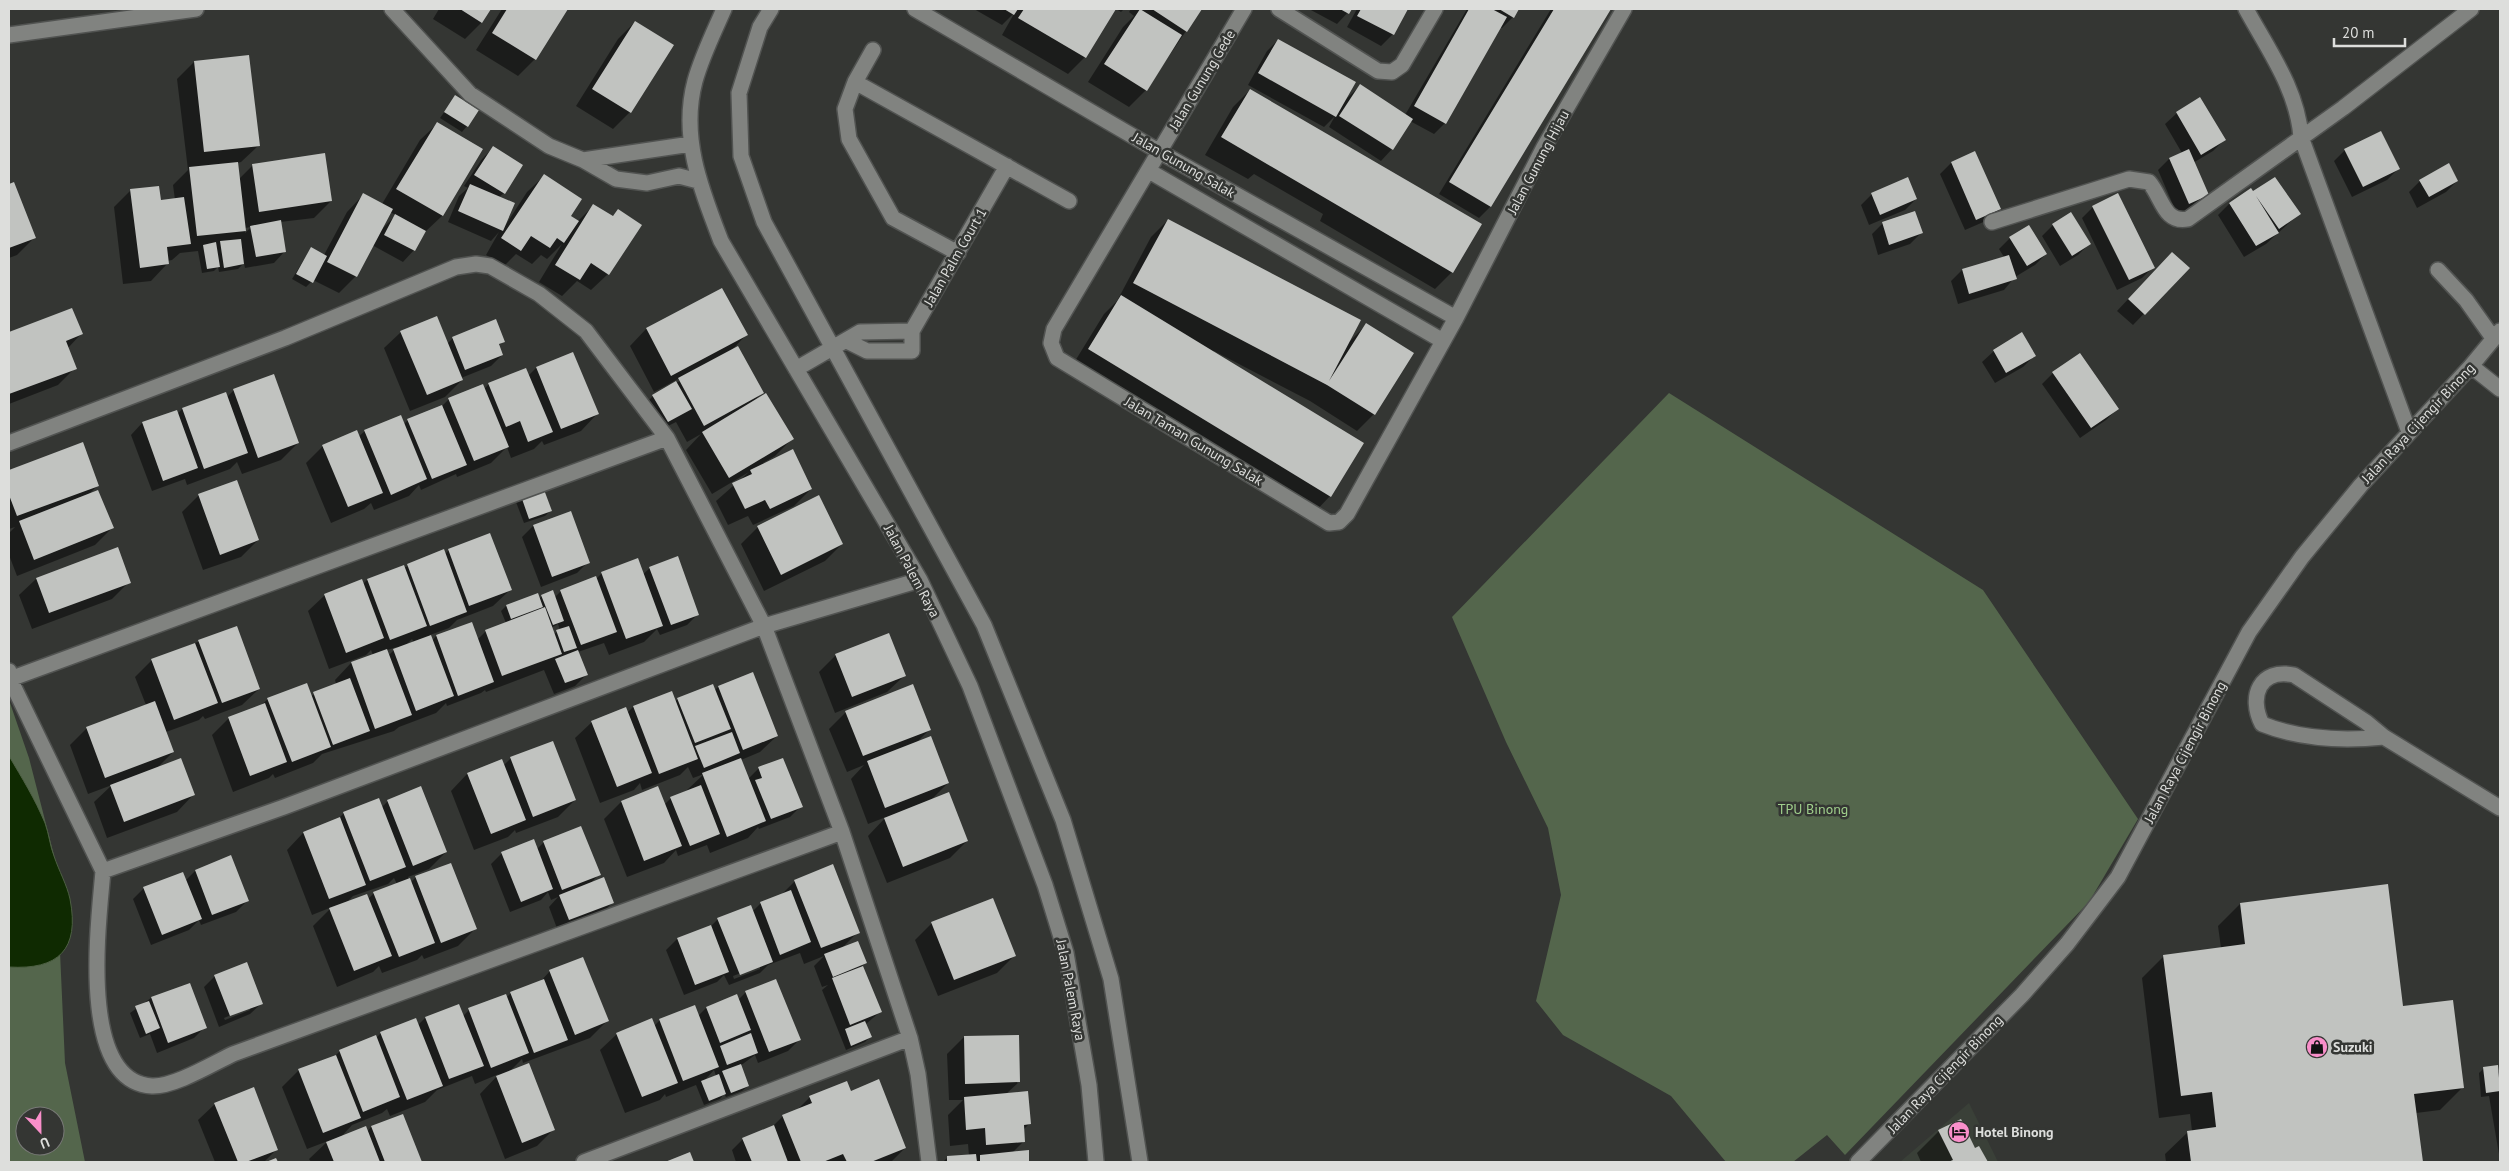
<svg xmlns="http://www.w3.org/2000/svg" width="2509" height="1171" viewBox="0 0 2509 1171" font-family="'PT Sans',sans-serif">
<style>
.built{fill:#3a4038}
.green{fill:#54664c;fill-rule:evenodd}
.water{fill:#0f2a01;stroke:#4d6043}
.shadow{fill:#0007;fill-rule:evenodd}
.building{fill:#c1c3c0}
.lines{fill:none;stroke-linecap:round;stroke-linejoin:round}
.minor-casing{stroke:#515351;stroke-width:18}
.minor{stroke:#818380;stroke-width:15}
.labels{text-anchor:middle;stroke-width:5;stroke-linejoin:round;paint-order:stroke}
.street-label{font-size:14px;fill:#dddedc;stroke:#343633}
.park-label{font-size:14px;fill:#a0cf8c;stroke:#343633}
.poi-label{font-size:14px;font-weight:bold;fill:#dddedc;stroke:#343633;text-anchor:start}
</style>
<rect width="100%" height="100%" fill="#343633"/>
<path class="built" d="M1969,1103l29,59h-98z"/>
<path class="green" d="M1669,393l314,197 155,229 -49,83 -244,253 -18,-20 -34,27h-67l-55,-66 -108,-61 -27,-34 25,-106 -13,-67 -42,-86 -54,-125z
M9,700l20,58 27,105 9,200 20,99h-76zM25,1116h30v30h-30z"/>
<path class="water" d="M9,756c13,22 26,43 36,67 4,11 5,23 9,33 5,15 13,29 16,43 10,51 -12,71 -61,68z"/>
<path class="shadow" d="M439,9h51l-8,13 -17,17 -32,-20z
M502,9h64l-31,50 -17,17 -42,-26z
M974,9h141l-30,48 -17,17 -66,-39 13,-23 -13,13z
M1116,9h8l-3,3z
M1131,9h70l-55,81 -17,17 -41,-25 35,-55 11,-11 -5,-4z
M1309,9h42l-14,15z
M1357,9h50l-15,26 -11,11 -34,-19z
M1467,9h51l-5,8 -11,11 -2,-1 -55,96 -11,11 -24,-13 -18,28 -11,12 -52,-34 6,-11 -11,11 -76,-42 19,-34 11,-11 66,61 16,-15 45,29z
M1551,9h58l-119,198 -11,11 -40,-24z
M635,22l37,23 -42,67 -17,17 -37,-23 42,-67z
M248,56l10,90 -17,16 -4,1 2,16 14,-14 78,36 -17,17 -34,4 5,29 -11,12 -29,5 -1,-5 -6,6 -19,3 -1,-5 -4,4 -12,2 -4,-22 -18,2 -8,7 -5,1v3l-16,17 -28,3 -9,-77 17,-17 29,12 15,-2 -2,-15 15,-15 -11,-91 17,-17zM251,227l-6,6v-5z
M1250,90l202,182 -17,17 -115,-68 3,-7 -69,-40 -6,5 -43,-24 28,-48z
M455,97l12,29 -5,6 -22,-14z
M2177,113l47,27 -11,11 -20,12 14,32 -11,11 -19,8 -19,-44 11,-11 13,-6 -17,-29z
M437,124l44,26 -39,66 -17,16 -11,18 -11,12 -31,-17 -17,32 -16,16 -26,-13 -7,7 -14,-8 19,-31 13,7 23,-43 16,-17 19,9 38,-64zM390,212l6,3 -16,16z
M493,148l11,45 -5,4 6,29 22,-34 17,-16 26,40 8,5 15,-15 19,11 6,-6 -10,63 -17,16 -14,-9 -15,15 -23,-14 23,-38 -15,15 -6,-4 -9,9 -16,-10 -12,12 -18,-11 13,-23 -8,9 -43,-19 11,-26 9,-8 -4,-2 18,-27z
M2345,150l53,19 -11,11 -35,17 -18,-36z
M1974,153l26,56 -12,11 -23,10 -25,-56 11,-11z
M2420,181h37l-11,11 -29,16 -8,-16z
M13,183l21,55 -17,17 -8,3v-73z
M2251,190l48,24 -33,30 -22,13 -26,-42 11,-11z
M1872,194l44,5 -11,11 -36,15 -8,-20z
M2093,207l60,60 -11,11 -25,12 -35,-72z
M1168,220l182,121 17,-17 7,90 -17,17 -47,-30 -96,-50 -1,2 117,143 -16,17 -82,-50 4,-6 -34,-21 -5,6 -125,-76 32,-52 13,-13 34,-64z
M1883,223l38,10 -11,11 -32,11 -6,-21z
M2053,225l36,19 -11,11 -18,11 -18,-30z
M2010,238l36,16 -11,11 -20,12 -11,13 -46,14 -7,-23 11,-11 42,-13 -5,-8z
M2161,264l27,4 -55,57 -16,-14z
M722,289l24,46 -14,15 30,43 -8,8 38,38 -17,17 -12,7 48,26 -17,17 -41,19 -5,-9 -20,9 -12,-24 33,-29 -37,22 -26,-44 15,-16 -14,8 -11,-20 -20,10 -14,-25 11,-11 27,-15 -2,-2 -24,13 -24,-46 16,-17z
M72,310l9,24 -13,14 7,20 -17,17 -49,19v-70z
M401,332l46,12 6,-6 50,3 -5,5 4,9 -11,11 -30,12 1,2 -17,17 -35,14 -26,-63z
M1994,351l40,5 -11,11 -28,16 -13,-21z
M573,354l24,60 -16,17 -37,14 -2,-4 -8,8 -23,9 -4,-11 -16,16 -34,14 -1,-3 -35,16 -2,-5 -10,11 -35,14 -3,-7 -7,6 -33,14 -25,-60 17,-17 35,-9 7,-6 38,-6 5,-5 34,-14 7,-7 35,-10 5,-5 39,-8 8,-8z
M2053,373l64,36 -11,11 -26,18 -38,-54z
M273,376l25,67 -17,17 -39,14 -5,-12 -7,7 -43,16 -2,-6 -33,12 -21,-56 11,-12 34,-12 1,4 5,-6 43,-15 2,3 7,-7z
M82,444l16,41 -10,10 24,33 -17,17 -78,31 -8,-21v-22l6,-6 -6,2v-58z
M199,495l59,45 -17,17 -38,13 -21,-58z
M521,497l29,14 -5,5 -21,7 -8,-21z
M570,512l18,50 -11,11 -36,14 -19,-50 11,-11z
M758,527l84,17 -17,17 -61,30 -23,-47z
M449,550l61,40 -17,16 -36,14 -8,8 -19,7 2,6 4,-5 35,-12 6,16 9,-9 20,-8 -5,-12 5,-5 33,-7 3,-3 12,2 7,-7 35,-12 6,-6 40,2 8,-7 48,46 -11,11 -27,10 -3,-6 -13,13 -35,13 -5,-12 -26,9 8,23 -11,11 -21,8 -10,-24 -58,22 -1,-2 -4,3 -34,13 -1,-3 -10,10 -37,14 -5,4 -72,23 -9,9 -38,15 -2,-4 -4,4 -36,14 -21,-57 17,-17 31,-12 8,-7 43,-3 25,-12 -1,-4 16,-17 22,-8 -2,-5 -5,5 -37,14 -21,-58 17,-16 38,-11 4,-4 78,-26zM558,624l2,6 -6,4 -3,-6zM412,639l2,4 -9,3zM397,647l-8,8 -2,-5z
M36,579l93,3 -17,17 -80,30 -13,-34z
M236,627l23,62 -17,16 -37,14 -2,-3 -4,4 -33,12 7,20 -17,17 37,26 -16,17 -70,26 -13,-36 18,-17 -24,9 -18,-49 17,-17 59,-23 -11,-28 17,-17z
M836,655l68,21 -17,16 -52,21 -16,-41z
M718,687l59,49 -17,16 -19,8 7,19 11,-11 42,38 -11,11 -31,12 -1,-2 -10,11 -38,15 -3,-8 -29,11 -2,-6 -12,13 -37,14 -23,-58 17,-17 37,-14 6,17 7,-7 15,-7 18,-17 -11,4 -5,-11 -8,8 -38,15 -2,-7 -6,7 -34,13 -25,-65 17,-16 35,-9 6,-6 38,-14 3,9 4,-3 36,-8z
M846,712l84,17 -14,14 32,40 -18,18 37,40 -17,17 -63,25 -19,-47 18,-19 -18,7 -17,-45 13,-14 -17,7 -18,-43z
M511,758l64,42 -17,17 -42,16 -1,-3 -7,7 -34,13 -23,-59 16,-17 36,-8z
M388,801l58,51 -17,17 -21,8 2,6 6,-6 59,52 -17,17 -34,13 -2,-4 -5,5 -35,13 -3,-7 -6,6 -36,15 -24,-61 19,-19 -20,8 -25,-65 16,-17 34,-13 7,-7 38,-6zM394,878l3,6 -23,9 -6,6 -23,5 8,-8 35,-12z
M544,842l55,32 -9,10 23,18 -11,11 -44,18 -9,-24 9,-10 -7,3 -3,-8 -7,8 -31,12 -19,-48 11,-11 35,-4z
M230,857l17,44 -11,11 -35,13 -2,-5 -10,10 -38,15 -18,-46 11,-11 41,-7 10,-10z
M795,881l63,51 -16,16 23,15 -3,3 18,46 -14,12 4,13 -5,5 -19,8 -24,-60 6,-5 -6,2 -8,-21 10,-10 -20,8 -4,-11 -32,12 -8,8 -31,12 -5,-10 -7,7 -33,13 -18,-45 11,-11 34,-13 7,-7 34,-7 8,-8 20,-8zM760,966v3l-26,10 -1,-3z
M2240,904l162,104 60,80 -22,22 -24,3 6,49h-256l-1,-8 23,-22 4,-1 -2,-17 -31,4 -17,-140 22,-22 57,-8 -3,-22z
M932,923l82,33 -17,17 -59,23 -23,-56z
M550,971l57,50 -17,17 -67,25 -1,-4 -14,14 45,57 -16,16 -32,13 -25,-65 19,-20 -24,10 -3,-8 -35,14 -12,12 -35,14 -3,-7 -5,4 -30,12 -11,12 26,-5 4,-5 31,-12 19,47h-110l-2,-3 19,-18 -21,8 -25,-62 17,-17 35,-13 6,-6 36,-13 5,-5 37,-8 7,-7 38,-2 6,-6 37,-12 5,-5 29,-11z
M215,976l47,27 -12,11 -31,13 -15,-40zM250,1007v3l-25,10 -1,-2z
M189,984l16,43 -11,11 -37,15 -7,-19 -10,4 -10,-25 21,-15z
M746,992l53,48 -11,11 -30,12 -3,-8 -15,11 8,20 -6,5 -16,6 -2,-3 -4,5 -16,6 -8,-20 -30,12 -1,-3 -5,6 -35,13 -25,-63 17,-16 37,-8 6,-6 38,-4 8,-8 32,-8zM714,1070l2,6 -13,6z
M964,1037l55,45 -13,12 23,30 -6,6 1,11 -12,12 15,-1 1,10h-85l4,-4 22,-2 -1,-12 -18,2 -2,-31 15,-15h-14l-2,-46z
M2484,1068l14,4 2,-2v90l-11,-64 -8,1 -2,-24z
M850,1092l55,56 -14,14h-155l-4,-12 11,-11 29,-12 11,-11 13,-5 14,-14z
M215,1104l62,45 -13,13h-49l-17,-42z
M1939,1131l36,19 4,-3 8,15h-66l-4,-9z"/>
<path class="building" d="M460,9h31l-9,14z
M507,9h61l-32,51 -44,-27z
M1004,9h14l-4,6z
M1024,9h92l-30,49 -68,-40z
M1140,9l42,26 -35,56 -43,-27z
M1152,9h50l-15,23z
M1340,9h12l-3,5z
M1361,9h47l-14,26 -37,-19z
M1469,9h23l15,8 -61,107 -32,-18z
M1499,9h20l-5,9z
M1554,9h57l-120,198 -42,-25z
M635,21l39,24 -43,68 -39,-24z
M1278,39l78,43 -20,35 -78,-44z
M249,55l11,91 -56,6 -10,-91z
M1360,84l53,35 -20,31 -54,-34z
M1250,89l232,135 -29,49 -232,-136z
M455,95l24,15 -11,17 -24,-15z
M2200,97l26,43 -25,15 -25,-43z
M437,122l46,27 -40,67 -47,-27z
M2381,131l19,38 -37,18 -19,-38z
M493,146l30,19 -18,29 -31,-19z
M2189,149l20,46 -20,9 -20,-46z
M1975,151l26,58 -25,11 -25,-58z
M325,153l7,48 -73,11 -7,-48z
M238,162l8,69 -49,5 -8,-69z
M2449,163l9,18 -29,16 -10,-17z
M544,174l38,25 -11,17 8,5 -15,22 -7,-5 -7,10 -19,-12 -10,15 -20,-13z
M1908,177l9,22 -37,16 -9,-22z
M2275,177l26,37 -22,15 -23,-33 23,37 -23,13 -27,-43 22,-15 2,3z
M14,182l22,56 -27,10v-64z
M470,184l45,19 -12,28 -45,-20z
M159,186l2,14 23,-3 7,47 -24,3 2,17 -29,4 -10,-79z
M363,193l30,16 -36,68 -30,-15z
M2118,193l37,75 -26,12 -37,-74z
M593,204l20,12 5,-7 24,16 -33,50 -18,-12 -11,17 -25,-15z
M1915,211l8,22 -34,12 -7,-23z
M2071,212l20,32 -19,12 -20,-32z
M395,214l31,17 -11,20 -31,-16z
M1168,219l193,101 -32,61 37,-58 48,30 -39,62 -48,-30 -194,-102z
M281,220l5,32 -30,5 -6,-31z
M2029,225l18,29 -20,12 -18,-29z
M241,239l3,25 -20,4 -4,-27z
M216,242l4,25 -13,2 -4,-24z
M311,247l16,9 -14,27 -17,-9z
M2172,252l18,16 -45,47 -17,-16z
M2009,255l8,24 -48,15 -7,-25z
M722,288l26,47 -77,41 -25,-48z
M1121,295l243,148 -33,54 -243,-148z
M72,308l11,26 -17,7 11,28 -68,25v-62z
M437,316l26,64 -36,15 -27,-64z
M496,319l9,23 -6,2 4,11 -38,15 -13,-33z
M2022,332l14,24 -30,17 -13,-23z
M738,346l26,47 -60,33 -26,-48z
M573,352l26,62 -38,15 -25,-62z
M2080,353l39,56 -28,19 -39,-56z
M526,368l27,64 -25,10 -8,-21 -14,6 -18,-44z
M274,374l25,69 -41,15 -25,-69z
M676,381l16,28 -24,13 -16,-27z
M483,384l26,63 -35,14 -26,-63z
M226,392l22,61 -44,16 -22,-61z
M766,393l28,46 -65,39 -27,-46z
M442,405l25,60 -35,14 -25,-60z
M177,410l21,58 -35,13 -21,-59z
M401,415l26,64 -36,16 -27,-65z
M357,430l26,63 -35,14 -26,-62z
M83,442l16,44 -82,30 -8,-21v-25z
M793,449l19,40 -42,20 -5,-9 -20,9 -13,-26 20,-9 -2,-4z
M237,480l22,60 -39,15 -22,-61z
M543,487l9,24 -23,8 -8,-23z
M98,490l16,38 -80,32 -15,-39z
M819,495l24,49 -62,31 -24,-49z
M571,511l19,52 -38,14 -19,-52z
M490,533l22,57 -43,16 -21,-57z
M118,547l13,36 -82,30 -13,-35z
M444,549l23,63 -37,14 -23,-62z
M678,556l21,59 -28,10 -22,-58z
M638,558l25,68 -37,13 -25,-67z
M404,565l23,61 -37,14 -23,-61z
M596,576l21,56 -36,13 -21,-55z
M362,579l22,59 -38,15 -22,-59z
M553,590l11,31 -11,4 -12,-30z
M538,593l5,14 -32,12 -5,-14z
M545,607l17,47 -60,22 -17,-46z
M472,622l22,60 -36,14 -22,-61z
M237,626l23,63 -38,14 -24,-63z
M569,626l8,22 -13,4 -8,-22z
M889,633l17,43 -54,21 -17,-43z
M431,635l23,61 -38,15 -23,-62z
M195,643l23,60 -44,17 -23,-61z
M387,649l25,66 -37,14 -24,-67z
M578,650l10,25 -23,8 -10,-24z
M753,672l25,64 -35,14 -25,-64z
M350,678l20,53 -37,14 -20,-53z
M307,683l24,64 -39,15 -25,-64z
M713,684l18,45 -36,14 -18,-45z
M913,684l18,46 -68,26 -18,-45z
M672,691l26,68 -39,15 -26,-68z
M155,701l19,51 -69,26 -19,-51z
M265,703l22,59 -37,14 -22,-59z
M626,707l26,66 -35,14 -26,-66z
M732,732l8,21 -36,15 -9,-22z
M931,736l18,47 -64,25 -18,-47z
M553,741l23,59 -43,17 -23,-60z
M181,758l14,37 -71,27 -14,-37z
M741,758l25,63 -39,16 -25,-64z
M783,758l20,49 -32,12 -16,-39 7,-2 -4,-11z
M502,759l24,61 -35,14 -24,-61z
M701,785l19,49 -30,12 -20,-49z
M421,786l26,66 -34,14 -26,-66z
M658,786l24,60 -38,15 -23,-60z
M949,792l19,49 -65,26 -19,-49z
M379,798l27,69 -36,14 -27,-69z
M340,817l26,68 -37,14 -26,-67z
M581,826l20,49 -39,15 -19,-49z
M534,839l19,50 -32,13 -20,-50z
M231,855l18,46 -37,14 -17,-45z
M451,863l26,66 -36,14 -26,-67z
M833,864l27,69 -39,15 -27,-68z
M183,872l19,47 -40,16 -19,-48z
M604,877l10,26 -45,17 -10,-25z
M410,878l25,65 -36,14 -26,-65z
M2388,884l15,122 50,-6 11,88 -50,6 9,68h-232l-4,-31 29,-4 -4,-35 -31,4 -18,-141 82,-11 -5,-41z
M791,890l20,52 -31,13 -20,-53z
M367,894l25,62 -38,15 -25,-63z
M993,898l23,58 -62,24 -23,-58z
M751,905l22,57 -33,13 -23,-57z
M711,925l18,47 -34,13 -18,-47z
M858,941l9,22 -34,14 -9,-23z
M583,957l26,64 -34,14 -26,-65z
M247,962l16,42 -33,12 -16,-41z
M863,966l19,46 -32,13 -18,-47z
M544,979l24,61 -34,13 -24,-61z
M776,979l25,61 -32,12 -24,-61z
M190,983l17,45 -39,15 -17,-46z
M506,994l23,59 -38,15 -23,-60z
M737,994l14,36 -31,13 -14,-36z
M149,1001l11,27 -14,6 -11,-28z
M459,1004l25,62 -35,13 -24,-62z
M695,1005l24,62 -36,14 -24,-62z
M416,1018l27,68 -36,14 -27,-68z
M652,1018l26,65 -36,14 -26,-64z
M865,1021l7,16 -21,9 -6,-17z
M751,1033l7,20 -31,12 -7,-19z
M376,1035l24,62 -37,15 -24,-62z
M1019,1035l1,47 -55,2 -1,-48z
M336,1055l25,63 -38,15 -25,-64z
M529,1063l26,67 -33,13 -26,-67z
M741,1064l8,22 -18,7 -9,-22z
M2498,1065l2,26 -14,2 -3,-26z
M719,1074l7,20 -17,7 -8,-20z
M879,1079l27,69 -35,14h-24l-4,-8 -20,8h-22l-19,-47 30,-12 -3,-7 38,-15 4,10z
M254,1087l24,63 -32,12h-8l-24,-59z
M1028,1091l3,33 -7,1 1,17 -39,3 -1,-17 -19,2 -2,-33z
M403,1114l19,48h-37l-14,-36z
M1961,1119l14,29 4,-2 9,16h-40l5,-2 -15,-30z
M774,1125l14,37h-36l-10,-24z
M366,1126l14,36h-46l-8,-20z
M1029,1150v12h-49v-7z
M690,1152l4,10h-29z
M976,1154l1,8h-30v-6z
M276,1158l2,4h-12z"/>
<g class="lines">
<g class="minor-casing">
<path id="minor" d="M392,9l78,85 79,52 34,14 33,19 31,4 32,-7 19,5
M724,9c-10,23 -22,47 -29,72 -15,56 6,108 26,160l199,339 50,106 75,199 21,68 23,132 7,77
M771,9l-11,18 -21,66 2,63 23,66 220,403 79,195 48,159 29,183
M915,9l245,143 296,166
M1244,9l-190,320 -3,14 6,15 272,165 10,-1 8,-8 109,-196 88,-171 80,-138
M1279,9l99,62 14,1 10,-7 33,-56
M2246,9c23,42 51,80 55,128l108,295
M9,35l187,-26
M873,50l-18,32 -10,27 4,30 44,79 65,35
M855,82l214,119
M583,160l108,-16
M1149,171l294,170
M1992,222l137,-43 20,3c13,15 15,42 39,37l155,-111 128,-99
M2438,270l28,30 27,38
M847,341l20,10h45v-20l95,-165
M2471,366l29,23
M796,369l64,-37 52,-1
M9,443l276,-105 171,-71 20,-3 14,2 49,28 47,37 81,107 97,188 78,206 68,206 8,36 11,88
M9,671l1,8 93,192 181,-64 480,-181 156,-46
M10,679l657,-241
M2384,737c-40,4 -85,2 -122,-13 -14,-28 -2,-56 32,-49l72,47 18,15 116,71
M103,871c-4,48 -26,211 49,215 22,1 60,-22 81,-32l609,-222
M584,1162l326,-124
M1858,1162l164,-167 45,-51 51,-67 131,-245 53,-75 59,-72 110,-119 29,-35"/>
</g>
<use href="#minor" class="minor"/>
</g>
<defs>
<g id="shop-disc" transform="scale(1.125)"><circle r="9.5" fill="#f98fca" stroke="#343633"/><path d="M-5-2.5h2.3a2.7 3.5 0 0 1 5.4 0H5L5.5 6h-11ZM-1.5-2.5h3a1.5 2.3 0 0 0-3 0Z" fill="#111"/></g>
<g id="hotel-disc" transform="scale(1.125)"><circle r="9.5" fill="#f98fca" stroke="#343633"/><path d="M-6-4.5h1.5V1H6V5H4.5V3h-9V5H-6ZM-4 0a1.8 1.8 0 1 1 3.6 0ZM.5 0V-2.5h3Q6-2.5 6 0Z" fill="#111"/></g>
</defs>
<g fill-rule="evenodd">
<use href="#shop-disc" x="2317" y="1047"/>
<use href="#hotel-disc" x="1959" y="1132"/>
</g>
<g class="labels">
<g class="street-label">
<text transform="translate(1202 80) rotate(-59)" y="5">Jalan Gunung Gede</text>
<text transform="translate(1538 162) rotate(-62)" y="5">Jalan Gunung Hijau</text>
<text transform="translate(1184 165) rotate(30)" y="5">Jalan Gunung Salak</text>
<text transform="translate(955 257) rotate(-60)" y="5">Jalan Palm Court 1</text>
<text transform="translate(2418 423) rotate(-47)" y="5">Jalan Raya Cijengir Binong</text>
<text transform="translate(1194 441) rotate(31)" y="5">Jalan Taman Gunung Salak</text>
<text transform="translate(912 571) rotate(62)" y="5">Jalan Palem Raya</text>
<text transform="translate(2185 752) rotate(-62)" y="5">Jalan Raya Cijengir Binong</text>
<text transform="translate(1071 990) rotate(79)" y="5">Jalan Palem Raya</text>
<text transform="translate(1945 1074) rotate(-46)" y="5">Jalan Raya Cijengir Binong</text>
</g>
<g class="park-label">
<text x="1813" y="814">TPU Binong</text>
</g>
<g class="poi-label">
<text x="2333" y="1052">Suzuki</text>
<text x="1975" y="1137">Hotel Binong</text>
</g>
</g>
<rect width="2509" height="1171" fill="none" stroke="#dddedc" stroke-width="20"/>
<g transform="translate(40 1131) rotate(158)"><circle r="24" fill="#343633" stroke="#787977"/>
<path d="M0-4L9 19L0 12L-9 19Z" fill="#f98fca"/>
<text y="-8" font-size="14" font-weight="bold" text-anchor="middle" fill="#dddedc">U</text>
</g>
<path d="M2334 38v8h71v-8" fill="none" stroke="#dddedc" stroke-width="2.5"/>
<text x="2342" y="38" font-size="15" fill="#dddedc" stroke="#343633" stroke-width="4" paint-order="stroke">20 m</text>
</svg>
